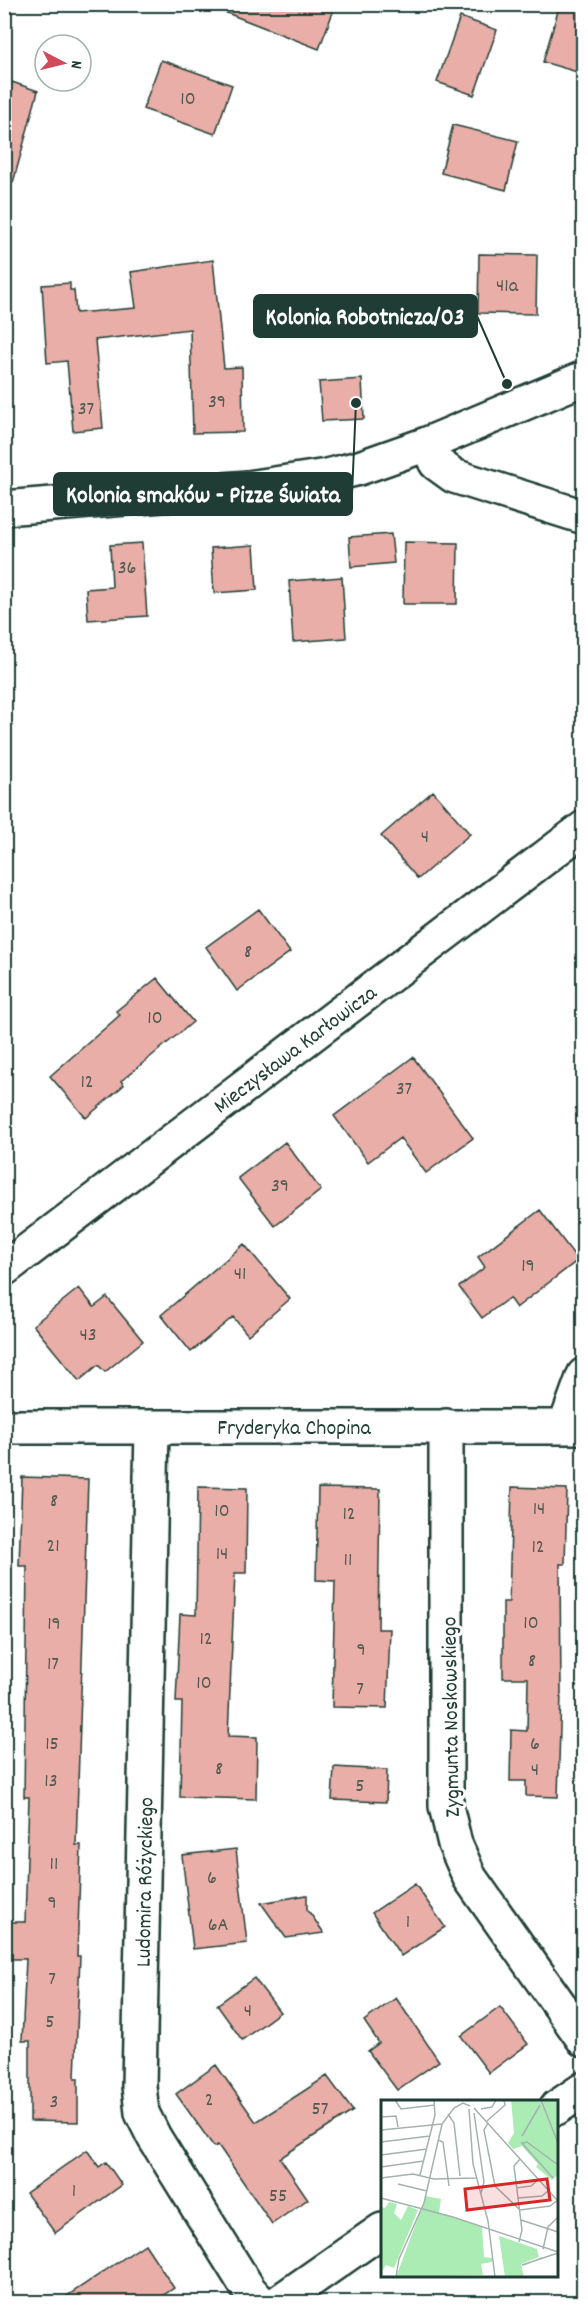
<svg xmlns="http://www.w3.org/2000/svg" width="588" height="2307" viewBox="0 0 588 2307" font-family="Dekko,sans-serif">
<style>
.building{fill:#e9aea7;stroke:#1f3d34;stroke-width:1.5}
.lines{fill:none;stroke-linecap:round;stroke-linejoin:round}
.minor-casing{stroke:#1f3d34;stroke-width:38}
.minor{stroke:#fff;stroke-width:33}
.labels{text-anchor:middle;stroke-width:6;stroke-linejoin:round;paint-order:stroke}
.number-label{font-size:20px;fill:#525951}
.street-label{font-size:22px;fill:#1f3d34;stroke:#fff}
.inset-road{fill:none;stroke:#a5b1ae;stroke-width:1.5}
.view{fill:#d62828;fill-opacity:0.15;stroke:#d62828;stroke-width:3}
.inset-edge{fill:none;stroke:#1f3d34;stroke-width:3}
.leader{fill:none;stroke:#1f3d34;stroke-width:2}
.callout-dot{fill:#1f3d34;stroke:#fff;stroke-width:2}
.callout{fill:#1f3d34;stroke:#1f3d34;stroke-width:2}
.callout-label{font-size:24px;text-anchor:middle;font-weight:bold;fill:#fff}
</style>
<rect width="100%" height="100%" fill="#fff"/>
<filter id="ink" filterUnits="userSpaceOnUse"><feTurbulence type="fractalNoise" baseFrequency=".0167" numOctaves="2"/><feDisplacementMap in="SourceGraphic" scale="12" xChannelSelector="R" yChannelSelector="G"/><feConvolveMatrix kernelMatrix="1 2 1 2 8 2 1 2 1" color-interpolation-filters="sRGB"/></filter>
<g filter="url(#ink)">
<path class="building" d="M209,4h127l-17,45 -110,-43z
M560,4h24v70l-41,-12z
M460,17l37,13 -23,65 -37,-13z
M161,60l71,25 -17,49 -72,-25z
M12,82l26,9 -25,92 -9,-1v-78z
M453,125l65,16 -12,49 -65,-17z
M479,254l58,1 -1,59 -58,-1z
M213,260l11,108 18,-1 1,65 -50,1 -3,-104 -95,11 8,88 -30,3 -6,-70 -20,2 -5,-78 28,-2v7h4l2,23 60,-5 -5,-36z
M362,379l2,40 -42,2 -3,-39z
M391,534l3,29 -43,4 -2,-30z
M404,542l54,1 -1,61h-54z
M142,543l5,73 -59,4 -2,-31 26,-2 -2,-42z
M254,545l3,45 -43,3 -3,-45z
M342,577l4,61 -53,4 -4,-61z
M433,791l37,43 -52,45 -37,-43z
M258,909l32,43 -53,39 -31,-44z
M157,978l36,44 -72,59 3,4 -38,33 -36,-42 70,-61 -4,-4z
M413,1057l60,81 -47,35 -26,-35 -32,24 -34,-46z
M285,1142l36,48 -46,36 -37,-48z
M540,1210l38,50 -62,48 -7,-10 -27,20 -23,-31 26,-20 -7,-10z
M244,1244l46,55 -42,36 -15,-18 -42,35 -30,-37z
M79,1288l15,19 13,-10 36,44 -38,31 -7,-7 -19,16 -46,-56z
M22,1477l66,2 -12,366h5l-4,111h3l-5,122h3v44l-48,-1v-80h-8l4,-82h-22v-37h21l4,-125h-5l3,-231h-8z
M198,1487l49,1 -1,85h-11l-7,163 29,1 -1,62 -76,-2 2,-95h-6l4,-88 16,1z
M512,1487l55,2 -2,75h-5l1,129 -3,104 -32,-1v-15h-16l1,-51 16,1 1,-53h-25v-76h6z
M318,1488l62,1 -2,140h12l-3,79 -55,-1 3,-126 -19,-1z
M334,1767l53,3 -1,32 -54,-2z
M236,1849l11,94 -54,6 -11,-94z
M415,1884l30,43 -44,29 -29,-43z
M307,1895v14l17,24 -38,5 -25,-35z
M254,1978l26,34 -38,28 -25,-35z
M396,1998l43,63 -42,29 -29,-39 11,-8 -15,-22z
M500,2007l28,37 -39,29 -28,-37z
M216,2065l40,57 71,-46 26,35 -73,47 28,41 -36,25 -54,-79 -4,2 -38,-53z
M87,2150l12,17 7,-5 16,23 -67,48 -29,-40z
M145,2244l29,44 -21,14h-95z"/>
<g class="lines">
<g class="minor-casing">
<path id="minor" d="M427,444l9,19 18,13 130,41
M4,508l244,-20 79,-12 32,-8 68,-24 157,-66
M4,1269l580,-441
M446,1426v380l9,38 15,34 114,162
M4,1427h580
M152,1427l-13,659 3,27 12,24 95,153 11,12
M565,1427l19,-52
M556,2108l28,-19
M279,2302l103,-72"/>
</g>
<use href="#minor" class="minor"/>
</g>
</g>
<g class="labels">
<g class="number-label">
<text x="188" y="104">10</text>
<text x="507" y="291">41a</text>
<text x="217" y="407">39</text>
<text x="86" y="414">37</text>
<text x="127" y="573">36</text>
<text x="425" y="842">4</text>
<text x="248" y="957">8</text>
<text x="155" y="1023">10</text>
<text x="87" y="1087">12</text>
<text x="404" y="1094">37</text>
<text x="280" y="1191">39</text>
<text x="528" y="1271">19</text>
<text x="240" y="1279">41</text>
<text x="88" y="1340">43</text>
<text x="54" y="1506">8</text>
<text x="539" y="1514">14</text>
<text x="222" y="1516">10</text>
<text x="349" y="1519">12</text>
<text x="53" y="1551">21</text>
<text x="538" y="1552">12</text>
<text x="222" y="1559">14</text>
<text x="348" y="1565">11</text>
<text x="531" y="1628">10</text>
<text x="54" y="1629">19</text>
<text x="206" y="1644">12</text>
<text x="361" y="1655">9</text>
<text x="532" y="1666">8</text>
<text x="53" y="1669">17</text>
<text x="204" y="1688">10</text>
<text x="360" y="1694">7</text>
<text x="52" y="1749">15</text>
<text x="535" y="1749">6</text>
<text x="219" y="1774">8</text>
<text x="535" y="1775">4</text>
<text x="51" y="1786">13</text>
<text x="360" y="1791">5</text>
<text x="54" y="1869">11</text>
<text x="212" y="1883">6</text>
<text x="52" y="1908">9</text>
<text x="408" y="1927">1</text>
<text x="218" y="1930">6A</text>
<text x="52" y="1984">7</text>
<text x="248" y="2016">4</text>
<text x="50" y="2027">5</text>
<text x="209" y="2105">2</text>
<text x="54" y="2107">3</text>
<text x="320" y="2114">57</text>
<text x="74" y="2196">1</text>
<text x="278" y="2201">55</text>
</g>
<g class="street-label">
<text transform="translate(294 1048) rotate(-37)" y="8">Mieczysława Karłowicza</text>
<text x="294" y="1434">Fryderyka Chopina</text>
<text transform="translate(449 1717) rotate(-91)" y="8">Zygmunta Noskowskiego</text>
<text transform="translate(143 1882) rotate(-89)" y="8">Ludomira Różyckiego</text>
</g>
</g>
<g transform="translate(381 2100)">
<rect width="177" height="177" fill="#fff"/>
<path d="M130,0l47,1v74l-6,5 -16,-13 2,-3 -16,-18 -9,3 -5,-6 6,-10zM45,96l15,3 -2,14 43,14 2,30 8,1v4l-11,2 2,11 -87,2zM8,102l8,2 -3,9 7,7 7,-14 10,4 -24,58 -8,-3 -5,8v-66l4,1zM118,136l38,13 2,8 -18,7 3,13h-19z" fill="#abecb5"/>
<path class="inset-road" d="M14,0l6,9 34,-4M160,0l17,43M93,8l83,92M88,9l4,55 15,57 7,56M100,9l11,-2 4,-7M93,13l10,69 -3,11M67,14l6,9 6,53M0,17l15,-1 2,11M106,21l18,-16 -1,-5M107,23l-4,7 11,56 25,24 30,-4 8,-6M0,30l61,-6M141,36l18,-31M57,40l5,2 6,44M0,42l49,-6M140,42l32,36M142,43l4,-1 31,23M0,55l46,-6M0,67l43,-6M39,75l15,-60 -1,-15M0,78l32,-4 21,5 42,-1M17,84l29,7M135,88l15,-2 8,-7M0,98l72,19 105,35M137,98l24,-2 7,-6M140,120l37,12M138,142l3,-12 -8,-64 6,-7M162,149l5,-22 10,-10M141,165l36,-12M142,165l19,-7M15,177l3,-18 25,-56 18,-79 12,-16 9,-5 7,3"/>
<path class="view" d="M166,79l3,21 -83,10 -2,-21z"/>
<rect width="177" height="177" class="inset-edge"/>
</g>
<path class="leader" d="M507 384L477 316M356 403L352 494"/>
<g class="callout-dot">
<circle cx="507" cy="384" r="6"/>
<circle cx="356" cy="403" r="6"/>
</g>
<g class="callout">
<rect x="254" y="295" width="223" height="42" rx="6"/>
<rect x="54" y="473" width="298" height="42" rx="6"/>
</g>
<g class="callout-label">
<text x="365" y="324">Kolonia Robotnicza/03</text>
<text x="203" y="502">Kolonia smaków - Pizze Świata</text>
</g>
<rect width="588" height="2307" fill="none" stroke="#fff" stroke-width="24"/>
<rect x="12" y="12" width="564" height="2283" fill="none" stroke="#1f3d34" stroke-width="2" filter="url(#ink)"/>
<g transform="translate(63 63) rotate(97)"><circle r="28" fill="#ffffff" stroke="#a5b1ae" stroke-width="1.5"/>
<path d="M0-4.5L10 22L0 15L-10 22Z" fill="#d1495b"/>
<text y="-9" font-size="16" font-weight="bold" text-anchor="middle" fill="#1f3d34">N</text>
</g>
</svg>
